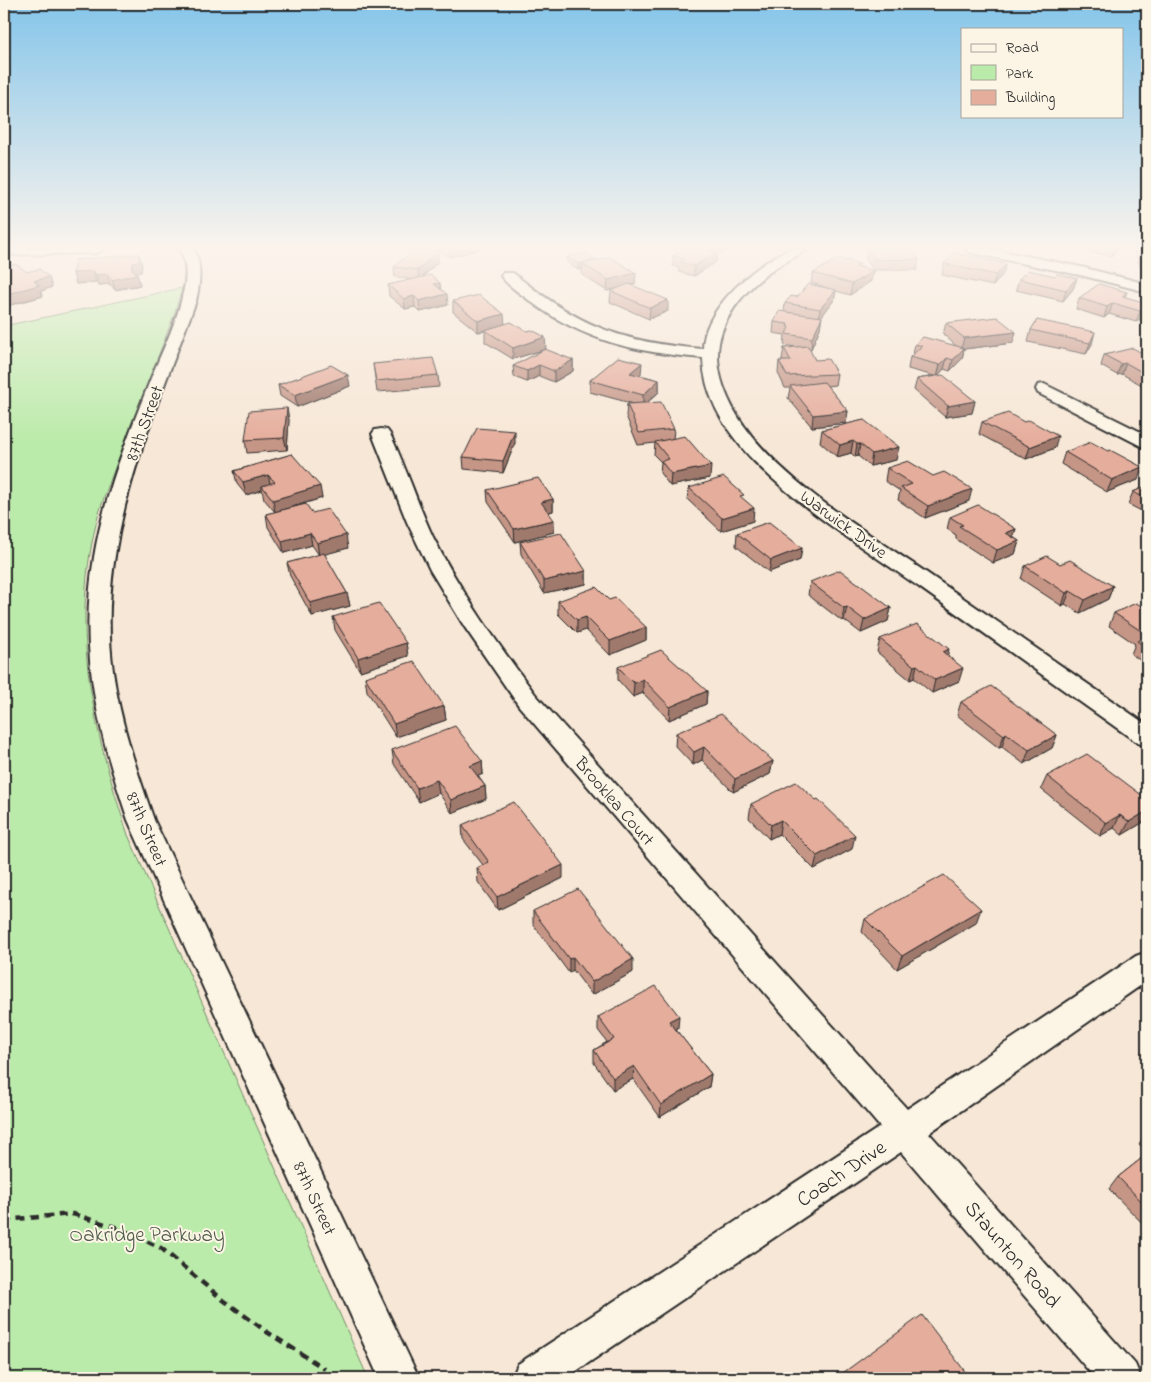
<svg xmlns="http://www.w3.org/2000/svg" width="1151" height="1382" viewBox="0 0 1151 1382" font-family="'Indie Flower',sans-serif">
<style>
.green{fill:#bbebaa;stroke:#738b6a}
.lines{fill:none;stroke-linecap:round;stroke-linejoin:round}
.street-casing{stroke:#2b2b2b;stroke-width:4}
.path{stroke:#2b2b2b;stroke-width:4.5;stroke-dasharray:8 5.5;stroke-linecap:butt}
.street{fill:#fcf5e5;fill-rule:evenodd}
.wall{fill:#c59586;stroke:#2b2b2b}
.shaded-wall{fill:#a0796d;stroke:#2b2b2b}
.building{fill:#e5ad9c;stroke:#2b2b2b}
.labels{text-anchor:middle;stroke-width:4;stroke-linejoin:round;paint-order:stroke}
.street-label{font-size:18px;fill:#2b2b2b;stroke:#fcf5e5}
.near-street-label{font-size:21px;fill:#2b2b2b;stroke:#fcf5e5}
.near-park-label{font-size:21px;fill:#4f5b4b;stroke:#fcf5e5}
</style>
<rect width="100%" height="100%" fill="#f7e7d6"/>
<filter id="ink" filterUnits="userSpaceOnUse"><feTurbulence type="fractalNoise" baseFrequency=".02" numOctaves="2"/><feDisplacementMap in="SourceGraphic" scale="10" xChannelSelector="R" yChannelSelector="G"/><feConvolveMatrix kernelMatrix="1 2 1 2 8 2 1 2 1" color-interpolation-filters="sRGB"/></filter>
<g filter="url(#ink)">
<path class="green" d="M182,288l-8,27c-14,37 -29,75 -44,112 -10,29 -22,57 -31,86 -31,110 -6,217 29,322l240,543h-364v-1052z"/>
<g class="lines">
<g class="street-casing">
<path id="street" d="M4,249h100l-7,4 -93,2z
M180,249h14c8,17 6,34 2,52 -43,117 -101,241 -83,370 7,51 24,100 41,149l265,558h-40l-251,-558c-30,-88 -50,-169 -34,-263 10,-61 34,-121 57,-179 11,-27 26,-56 32,-85 4,-15 4,-30 -3,-44z
M789,249h17c-6,7 -18,11 -26,16 -27,17 -55,45 -61,78 -5,29 9,61 26,84 42,58 120,104 179,144 74,51 149,103 223,154v21l-9,-3c-72,-51 -144,-103 -216,-154 -57,-40 -119,-78 -168,-128 -27,-28 -50,-63 -51,-103 -65,-5 -120,-17 -173,-57 -9,-7 -22,-15 -29,-25l2,-3h10c66,53 106,69 190,76 0,-41 53,-84 86,-100z
M965,249h26l90,18 66,17v8l-67,-17 -108,-22z
M1044,384l103,51v12l-6,-1 -103,-53 -2,-4 2,-4z
M381,429l6,1 3,4c16,33 27,69 43,103 28,56 65,107 102,157l372,415 229,-153 11,-4v29l-218,152 206,231 6,14h-46l-194,-226 -335,226h-54l6,-14 362,-237 -361,-421 -55,-80 -34,-56 -23,-48 -35,-88 3,-4z"/>
</g>
<path class="path" d="M4,1220l69,-6 45,14 43,20 61,51 45,33 58,37"/>
<use href="#street" class="street"/>
</g>
<path class="wall" d="M437,249h43l-30,8z
M685,249h44l-12,5 -1,8 -22,14 -15,-4v-4l-6,-2v-10z
M867,249l52,10 -2,11h-44l-7,-11z
M1077,249h41l-7,7z
M1134,249h13v17h-7l-6,-15z
M567,257l30,3 39,13 -1,11 -4,1 37,26 -19,8 -39,-17 1,-11 9,-3 -13,3 -25,-16v-6l-4,1 -11,-8z
M438,262l-16,16 18,5 1,6 7,16 -28,7 -5,-5 -10,2 -16,-13 -1,-11 25,-5 -18,-3 -1,-10z
M142,264l-1,8 -5,1 4,12 -25,5 -5,-6 -11,1 -3,-3 -20,2 -3,-11z
M944,264l59,10 -10,12 -51,-11z
M4,267l23,5 25,15 -11,4 2,5 -36,10 -3,-3z
M859,267l14,4 -2,10 -21,14 -14,-4 -2,9 -13,17 -1,11 -9,21h-2l6,11 22,14 -2,11 -8,1 21,25 -2,12 -34,4 -24,-29 2,-10h-5l-7,-15 1,-12h4l-1,-2 2,-11 11,-1 -11,-2 1,-10 -12,-2 1,-11 10,-10 1,-9 12,-6 31,-9 -17,-5 2,-10z
M1077,278l-4,11 -10,12 -47,-11 3,-11z
M1127,292l-2,5 20,18 -9,7 -27,-8 -5,4 -28,-9 3,-11z
M453,301l52,23 41,25 -33,10 -28,-17v-11l-7,1 -25,-20z
M1037,320l55,24 -6,10 -58,-12 3,-12z
M946,323l67,20 -49,6 -2,10 -12,12 -6,-2 -6,6 37,26 -3,12 -27,4 -31,-27 3,-11 17,-3 -26,-7 2,-12 3,-3 2,-10 41,2 -13,-12z
M1104,355l43,1v32l-25,-14 -5,1 -16,-9z
M573,360v11l-19,11 -15,-6 -12,6 -13,-5 -1,-11z
M373,364l65,11 1,12 -62,5z
M641,374l-1,1 19,5v12l-12,11 27,26 -1,10 37,39 -40,8 -10,-13 1,-11 -7,-7 1,-12 -17,2 -12,-29 1,-12h7l-44,-12v-12z
M278,385l72,1 -53,21 -17,-11z
M287,408l2,12 -2,30 -40,3 -2,-13z
M864,420l32,40 -26,6 -12,-10 -3,1 -4,-4 -14,4 -17,-15 2,-12z
M982,422h42l31,26 -29,11 -47,-25z
M515,443l-12,30 -39,-4 -1,-12z
M1065,452l73,28 -31,12 -46,-28z
M292,454l30,44 -29,9 19,6 36,35 -24,6 23,39 3,13 -38,10 -22,-40 -3,-13 32,-8 -7,-10 -28,8 -16,-26 -2,-13 9,-2 -11,-13 -2,-9 -16,5 -9,-11 -3,-13z
M887,468l82,33 -44,17 -27,-18 2,-9 -15,-10z
M1147,486v28l-19,-10 5,-12z
M689,488l64,33 -32,10 -33,-31z
M487,490l66,9v12l-4,1 5,20 -39,10 -27,-40z
M950,517l66,12 -3,8 6,4 -4,13 -22,9 -37,-24v-4l-9,-6z
M737,533l65,15 -2,12 -31,12 -33,-26z
M520,542l66,29v13l-42,9 -23,-39z
M1060,564l53,22 -5,13 -28,14 -15,-9 -3,2 -41,-27 4,-13z
M810,582l81,26 -3,13 -27,12 -17,-13 -2,1 -34,-26z
M609,600l37,27v13l-36,15 -24,-25 -9,3 -19,-19v-13z
M1147,609v56l-16,-11 4,-10 -26,-18 5,-13z
M333,617l73,26 2,13 -48,15 -25,-41z
M880,639l67,17 12,25 -27,12 -18,-15 -4,2 -33,-28z
M618,667l89,24 -1,13 -37,16 -26,-27 -10,4 -15,-17z
M365,677l79,29 2,14 -50,17 -29,-46z
M961,702l96,33 -5,13 -28,16 -22,-17 -3,1 -42,-33z
M676,733l97,28 -3,13 -37,18 -31,-32 -9,5 -18,-19z
M392,750l90,11 1,13 -5,2 7,10 1,13 -34,14 -13,-20 -20,9 -25,-38z
M1047,776l100,23v21l-25,15 -8,-7 -14,8 -59,-47z
M751,804l101,45 -38,20 -35,-35 -10,5 -20,-21z
M462,825l101,53 -65,32 -20,-28 -1,-14 6,-3 -20,-26z
M533,911l100,61 -41,23 -19,-25 -4,3 -36,-49z
M865,919l111,4 -79,46 -35,-37z
M598,1017l80,11 -2,2 35,44 -2,13 -49,30 -27,-38 -20,11 -19,-27v-13l13,-8 -9,-12z
M1147,1132v20l-8,-8z
M1147,1154v74l-38,-39 9,-12z"/>
<path class="shaded-wall" d="M450,249h30l-30,8z
M717,249h12l-12,5 -1,8 -22,14v-10l23,-14z
M1114,249h4l-7,7z
M438,251v11l-19,18 -1,-10z
M139,254l3,10 -1,8 -6,1 2,1 3,11 -25,5 -3,-10 21,-17z
M597,260l-15,4v5l-4,1v-6z
M1006,264l-3,10 -10,12 3,-11z
M93,271l3,11 -20,2 -3,-11z
M873,271l-2,10 -21,14 2,-11z
M636,273l-1,11 -28,7 1,-11z
M107,274l3,10 -11,1 -3,-10z
M49,277l3,10 -11,4 2,5 -36,10 -3,-11 30,-14z
M1077,278l-4,11 -10,12 3,-11z
M440,283l1,10 -7,-9z
M836,290l-2,10 -15,20 1,-11z
M447,294l1,11 -28,7 -1,-11z
M414,296l1,11 -10,2 -1,-10z
M668,300v11l-19,8 1,-11z
M1113,303l-4,11 -5,4 3,-11z
M1147,305v4l-2,6 -9,7 4,-11z
M504,314l1,11 -27,7v-11z
M822,317l-2,11 -9,21 1,-11z
M1016,332l-3,11 -49,6 -2,10 -12,12 3,-11 8,-11 3,-11z
M1095,332l-3,12 -6,10 4,-11z
M545,337l1,12 -33,10v-11z
M947,358l-3,11 -7,8 3,-12z
M573,360v11l-19,11v-11z
M642,363l-1,11 -11,10v-11z
M1126,363l-4,11 -5,1 4,-11z
M539,365v11l-12,6v-11z
M348,375l2,11 -53,21 -2,-12z
M659,380v12l-16,14v-11z
M975,401l-3,12 -27,4 3,-11z
M287,408l2,12 -2,30 -3,-12z
M848,411l-2,12 -34,4 1,-12z
M515,431v12l-12,30v-12z
M1058,436l-3,12 -29,11 4,-12z
M853,441l-2,12 -14,4 3,-12z
M857,444h3l-2,12 -3,1z
M899,447l-3,13 -26,6 2,-12z
M711,466l-1,12 -40,8 1,-12z
M1142,467l-4,13 -31,12 5,-12z
M268,475l3,12 -9,-1v4l-16,5 -3,-13z
M320,486l2,12 -47,14 -2,-12z
M972,489l-3,12 -44,17 3,-12z
M553,499v12l-12,3v-12z
M754,508l-1,13 -32,10 1,-13z
M554,520v12l-39,10 -1,-13z
M1016,529l-4,12 -6,-8z
M310,533l2,12 -28,8 -2,-12z
M346,535l2,13 -29,8 -2,-13z
M1019,541l-4,13 -22,9 4,-13z
M802,548l-2,12 -31,12 2,-12z
M586,571v13l-42,9v-12z
M1113,586l-5,13 -28,14 5,-13z
M1070,591l-5,13 -3,2 4,-13z
M347,593l3,13 -38,10 -2,-13z
M847,607l-3,13 -2,1 2,-13z
M891,608l-3,13 -27,12 3,-13z
M586,617v13l-9,3v-13z
M646,627v13l-36,15v-14z
M406,643l2,13 -48,15 -2,-13z
M949,649l-3,13 -3,-10z
M917,665l-3,13 -4,2 4,-14z
M963,668l-4,13 -27,12 3,-13z
M643,679v14l-10,4 1,-14z
M707,691l-1,13 -37,16 1,-13z
M444,706l2,14 -50,17 -2,-13z
M1006,733l-4,14 -3,1 5,-13z
M1057,735l-5,13 -28,16 5,-14z
M704,747l-2,13 -9,5 1,-13z
M482,761l1,13 -12,5 -1,-13z
M773,761l-3,13 -37,18 2,-13z
M437,780l2,13 -20,9 -2,-14z
M485,786l1,13 -34,14 -1,-13z
M1147,811v9l-25,15 7,-13z
M1120,815l-6,13 -14,8 6,-13z
M781,820l-2,14 -10,5 2,-14z
M855,835l-3,14 -38,20 3,-13z
M563,865v13l-65,32 -1,-13z
M981,909l-5,14 -79,46 5,-13z
M573,957v13l-4,3v-14z
M633,959v13l-41,23v-13z
M679,1016l-1,12 -10,6 1,-13z
M634,1066l-1,13 -20,11v-12z
M711,1074l-2,13 -49,30 1,-12z"/>
<path class="building" d="M414,249l24,2 -20,19 -24,-3z
M685,249h21l11,3 -23,14 -14,-4 4,-3 -11,-3z
M868,249h43l8,10 -44,1z
M1140,249h7v7h-4z
M585,253l12,7 -19,4 -11,-7z
M955,253l51,11 -10,11 -52,-11z
M139,254v7l-6,2 -1,6 5,5 -25,6 -5,-6 -11,1 -3,-4 -20,2 2,-13z
M610,257l26,16 -28,7 -26,-16z
M839,258l21,6 -4,2 17,5 -21,13 -39,-11z
M16,264l11,8 12,-3 10,8 -15,4 5,4 -35,10v-16l6,-2 -6,-5v-5z
M1028,270l27,6 2,-2 20,4 -11,12 -47,-11z
M431,275l9,8 -6,1 13,10 -28,7 -5,-5 -10,3 -16,-14z
M629,284l39,16 -18,8 -39,-17z
M808,284l28,6 -16,19 -35,-6 6,-7 6,1z
M1099,284l28,8 -5,4 25,7v2l-7,6 -27,-8 -6,4 -28,-9z
M479,295l25,19 -26,7 -25,-20z
M779,311l43,6 -10,21 -26,-4 3,-7 -2,-1 1,-2 -14,-2z
M997,317l19,15 -52,6 -18,-15z
M1037,320l58,12 -5,11 -59,-13z
M511,322l16,9 5,-1 13,7 -32,11 -28,-18z
M923,337l41,11 -11,12 -6,-2 -7,7 -30,-8 12,-11 -7,-2z
M808,346l7,14 13,-1 9,15 -50,2 -8,-15h12l-7,-13z
M1133,348l14,8v19l-21,-12 -5,1 -17,-9z
M545,349l28,11 -19,11 -15,-6 -12,6 -14,-5z
M618,357l24,6 -12,10 29,7 -16,15 -53,-15z
M433,358l5,17 -62,6 -3,-17z
M331,365l17,10 -53,20 -17,-10z
M943,375l32,26 -27,5 -31,-27z
M824,382l24,29 -35,4 -23,-29z
M661,402l13,27 -35,4 -12,-29z
M287,408l-3,30 -39,2 4,-29z
M1008,413l16,9 5,-2 29,16 -28,11 -48,-25z
M864,420l35,27 -27,7 -12,-10h-3l-4,-3 -13,4 -18,-15z
M477,428l38,3 -12,30 -40,-4z
M685,436l26,30 -40,8 -10,-13 8,-2 -14,-17z
M1091,442l17,9 2,-1 32,17 -30,13 -47,-28z
M292,454l28,32 -47,14 -11,-14 13,-4 -7,-7 -25,7 -9,-11z
M908,461l25,15 11,-4 28,17 -44,17 -27,-18 11,-4 -25,-16z
M724,477l20,18 -4,1 14,12 -32,10 -33,-30z
M538,478l15,21 -12,3 13,18 -40,9 -27,-39z
M1147,486v13l-14,-7z
M306,504l6,9 16,-4 18,26 -29,8 -7,-10 -28,8 -16,-27z
M978,505l38,24 -10,4 13,8 -22,9 -38,-24 4,-1 -13,-8z
M769,522l33,26 -31,12 -34,-27z
M561,533l25,38 -42,10 -24,-39z
M324,553l23,40 -37,10 -23,-40z
M1047,556l13,8 10,-4 43,26 -28,14 -15,-9 -4,2 -41,-27z
M840,570l51,38 -27,12 -17,-13 -3,1 -34,-26z
M596,587l13,13 6,-2 31,29 -36,14 -24,-24 -9,3 -19,-19z
M379,603l27,40 -48,15 -25,-41z
M1136,603l11,6v26l-33,-22z
M917,624l32,25 -6,3 20,16 -28,12 -18,-15 -3,1 -34,-27z
M1147,636v12l-10,-7z
M661,650l46,41 -37,16 -27,-28 -9,4 -16,-16z
M414,661l30,45 -50,18 -29,-47z
M991,686l66,49 -28,15 -23,-17 -2,2 -43,-33z
M721,714l52,47 -38,18 -31,-32 -10,5 -18,-19z
M455,726l27,35 -12,5 15,20 -34,14 -14,-20 -20,8 -25,-38z
M1087,754l60,45v12l-18,11 -9,-7 -14,8 -59,-47z
M796,782l20,18 2,-1 37,36 -38,21 -36,-36 -10,5 -20,-21z
M514,802l49,63 -66,32 -20,-29 12,-6 -27,-37z
M944,875l37,34 -79,47 -37,-37z
M578,889l55,70 -41,23 -19,-25 -4,2 -36,-48z
M656,986l23,30 -10,5 42,53 -50,31 -27,-39 -21,12 -19,-28 20,-11 -16,-22z
M1147,1154v53l-29,-30z
M922,1315l48,63h-134z"/>
</g>
<linearGradient id="sky" x2="0" y2="1"><stop stop-color="#85c5ea"/><stop offset="0.56" stop-color="#fbf4ed"/><stop offset="1" stop-color="#fbf4ed" stop-opacity="0"/></linearGradient>
<rect width="1151" height="442" fill="url(#sky)"/>
<g class="labels">
<g class="street-label">
<text transform="translate(144 423) rotate(-70)" y="6">87th Street</text>
<text transform="translate(844 524) rotate(36)" y="6">Warwick Drive</text>
<text transform="translate(615 801) rotate(49)" y="6">Brooklea Court</text>
<text transform="translate(147 829) rotate(67)" y="6">87th Street</text>
<text transform="translate(315 1198) rotate(65)" y="6">87th Street</text>
</g>
<g class="near-street-label">
<text transform="translate(841 1173) rotate(-34)" y="7">Coach Drive</text>
<text transform="translate(1013 1254) rotate(49)" y="7">Staunton Road</text>
</g>
<g class="near-park-label">
<text x="147" y="1241">Oakridge Parkway</text>
</g>
</g>
<rect width="1151" height="1382" fill="none" stroke="#fcf5e5" stroke-width="20"/>
<rect x="10" y="10" width="1131" height="1362" fill="none" stroke="#2b2b2b" stroke-width="2" filter="url(#ink)"/>
<rect x="961" y="28" width="162" height="90" fill="#fcf5e5" stroke="#a8a49b"/>
<rect x="971" y="44" width="25" height="8" fill="#fcf5e5" stroke="#a8a49b"/>
<text x="1006" y="52" font-size="15" fill="#2b2b2b">Road</text>
<rect x="971" y="65" width="25" height="15" fill="#bbebaa" stroke="#a8a49b"/>
<text x="1006" y="78" font-size="15" fill="#2b2b2b">Park</text>
<rect x="971" y="90" width="25" height="15" fill="#e5ad9c" stroke="#a8a49b"/>
<text x="1006" y="102" font-size="15" fill="#2b2b2b">Building</text>
</svg>
